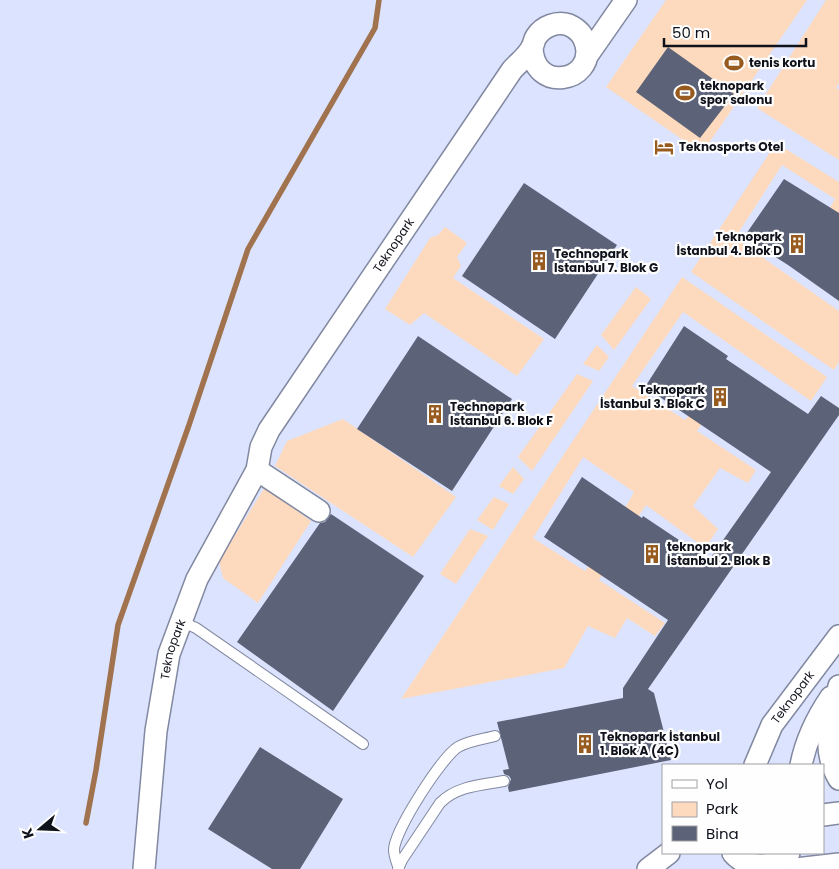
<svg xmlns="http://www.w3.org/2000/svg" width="839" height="869" viewBox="0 0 839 869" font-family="Poppins,sans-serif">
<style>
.built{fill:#dce3fe;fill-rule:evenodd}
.green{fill:#fddabd}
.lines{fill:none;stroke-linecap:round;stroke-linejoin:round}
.stream{stroke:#a0724d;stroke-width:5.5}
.building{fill:#5c6278}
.service-casing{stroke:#8188a0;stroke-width:12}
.minor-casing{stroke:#8188a0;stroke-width:24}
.service{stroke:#fff;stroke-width:10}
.minor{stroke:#fff;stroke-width:21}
.labels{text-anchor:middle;stroke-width:4.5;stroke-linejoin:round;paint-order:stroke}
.poi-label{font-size:12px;font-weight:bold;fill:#10121b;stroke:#fefefe;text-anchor:start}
.street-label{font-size:12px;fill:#10121b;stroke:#fefefe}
</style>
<rect width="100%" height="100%" fill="#edf0fb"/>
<path class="built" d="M0,0h839v869h-839zM663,765h160v88h-160z"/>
<path class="green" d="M666,0h141l-105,153 -96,-66z
M826,0h13v83l-3,5 3,2v70l-82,-52z
M776,143l63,39v31l-3,4 -8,-6 7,-12 -53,-34 -47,73 104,73v51l-5,8 -143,-98z
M445,227l22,16 -10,14 4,9 -8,12 91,61 -27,37 -93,-63 -14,12 -25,-16 45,-71 8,-3z
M682,277l145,100 -16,24 -128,-89 -51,74 53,34 6,-7 12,9 -6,9 59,39 -8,13 -28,-15 -27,38 25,23 -13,19 -59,-43 -8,12 -13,-9 9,-16 -51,-35 -50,81 52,33 11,-14 12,9 -9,14 66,43 -10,13 -28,-18 -12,20 -27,-12 -24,42 -163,31z
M636,287l15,12 -37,51 -13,-15z
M597,345l12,12 -10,14 -16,-7z
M577,374l16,7 -61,90 -14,-14z
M343,419l113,78 -43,60 -138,-91 12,-25z
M513,467l11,12 -11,15 -14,-8z
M265,487l46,34 -53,82 -35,-25 -4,-17z
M494,497l15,7 -16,26 -16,-10z
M470,529l18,7 -32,48 -16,-10z"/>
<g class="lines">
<path class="stream" d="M86,823l10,-53 22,-145 71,-200 59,-176 127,-221 4,-28"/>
</g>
<path class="building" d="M668,47l66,47 -34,44 -64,-46z
M784,179l55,34v88l-51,-36 -44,-28z
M524,183l93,62 -62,94 -93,-63z
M684,326l44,30 -2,3 82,55 13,-18 18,12v7l-191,274 6,4 17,67 -162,32 -1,-5 3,-8 -2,-3 -5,-2 -1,-4 6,-1 -12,-47 126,-24v-10l45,-68 -124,-83 38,-60 60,41 1,-2 66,44 62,-88 -126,-85z
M418,336l94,63 -60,92 -95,-62z
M331,514l93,62 -91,135 -96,-69 83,-119 5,-1z
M260,747l83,52 -43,70h-28l-64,-40z"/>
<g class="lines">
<g class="service-casing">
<path id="service" d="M180,621l16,7 167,116
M398,869l4,-9 38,-57c17,-17 41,-18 64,-22
M399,869c-2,-6 -5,-13 -5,-19 0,-19 48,-93 64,-103 10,-6 26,-8 37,-11"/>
</g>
<g class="minor-casing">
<g id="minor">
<path d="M587,56l39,-56"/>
<path d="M257,470l62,41"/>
<path d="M839,686c-7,34 -19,61 0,93"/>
<path id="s1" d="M755,765l17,-40 67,-89"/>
<path d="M801,765c5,-25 15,-46 30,-68"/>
<path d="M823,815l16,-2"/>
<path d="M733,853c14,16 41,16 56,0"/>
<path id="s2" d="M144,869l12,-138 13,-77 28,-75 60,-109 4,-23 8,-17 243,-360c6,-7 16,-14 20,-23 2,-3 2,-7 4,-10 7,-11 21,-16 33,-12 9,4 15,11 17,20 9,37 -53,49 -54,2"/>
<path d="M648,869l21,-16"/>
<path d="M796,869l43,-5"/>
</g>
</g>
<use href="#service" class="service"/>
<use href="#minor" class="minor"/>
</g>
<defs>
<g id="stadium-bare" transform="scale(1.5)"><path d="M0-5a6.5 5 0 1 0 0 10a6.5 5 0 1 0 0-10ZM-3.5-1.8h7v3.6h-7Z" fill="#985b1f" stroke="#fefefe" stroke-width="2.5" paint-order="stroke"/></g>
<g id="hotel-bare" transform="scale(1.5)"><path d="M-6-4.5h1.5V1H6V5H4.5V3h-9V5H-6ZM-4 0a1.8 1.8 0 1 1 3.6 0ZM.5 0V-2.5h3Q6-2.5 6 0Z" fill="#985b1f" stroke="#fefefe" stroke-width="2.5" paint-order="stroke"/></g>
<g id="building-bare" transform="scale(1.5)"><path d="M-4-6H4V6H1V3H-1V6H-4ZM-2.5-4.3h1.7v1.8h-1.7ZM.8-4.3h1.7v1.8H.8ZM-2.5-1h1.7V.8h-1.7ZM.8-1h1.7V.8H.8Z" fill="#985b1f" stroke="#fefefe" stroke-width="2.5" paint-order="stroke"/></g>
</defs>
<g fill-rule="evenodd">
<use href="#stadium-bare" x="734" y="63"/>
<use href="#stadium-bare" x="685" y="93"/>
<use href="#hotel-bare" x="664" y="147"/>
<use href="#building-bare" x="797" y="244"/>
<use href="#building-bare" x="539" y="261"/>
<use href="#building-bare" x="720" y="397"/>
<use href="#building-bare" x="435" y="414"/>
<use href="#building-bare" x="652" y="554"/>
<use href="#building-bare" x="585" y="744"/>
</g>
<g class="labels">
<g class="poi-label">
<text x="749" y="67">tenis kortu</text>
<text x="700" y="90">teknopark<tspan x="700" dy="14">spor salonu</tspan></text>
<text x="679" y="151">Teknosports Otel</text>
<text x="782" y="241" text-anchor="end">Teknopark<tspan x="782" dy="14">İstanbul 4. Blok D</tspan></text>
<text x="554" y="258">Technopark<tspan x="554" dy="14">Istanbul 7. Blok G</tspan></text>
<text x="705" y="394" text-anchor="end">Teknopark<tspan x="705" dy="14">İstanbul 3. Blok C</tspan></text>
<text x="450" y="411">Technopark<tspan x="450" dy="14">Istanbul 6. Blok F</tspan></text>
<text x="667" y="551">teknopark<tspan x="667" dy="14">İstanbul 2. Blok B</tspan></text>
<text x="600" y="741">Teknopark İstanbul<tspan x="600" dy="14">1. Blok A (4C)</tspan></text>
</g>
<g class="street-label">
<text dy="4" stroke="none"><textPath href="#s2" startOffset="686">Teknopark</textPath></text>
<text dy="4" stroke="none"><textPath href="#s2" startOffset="222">Teknopark</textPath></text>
<text dy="4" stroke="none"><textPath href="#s1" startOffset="78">Teknopark</textPath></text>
</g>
</g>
<rect x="662" y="764" width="162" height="90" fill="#fefefe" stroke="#9fa0a3"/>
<rect x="672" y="780" width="25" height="8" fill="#ffffff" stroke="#9fa0a3"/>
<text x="706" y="789" font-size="15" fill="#10121b">Yol</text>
<rect x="672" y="802" width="25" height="15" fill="#fddabd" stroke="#9fa0a3"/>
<text x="706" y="814" font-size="15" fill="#10121b">Park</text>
<rect x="672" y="826" width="25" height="15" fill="#5c6278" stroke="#9fa0a3"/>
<text x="706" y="839" font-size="15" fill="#10121b">Bina</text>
<g transform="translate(40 829) rotate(251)" stroke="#fefefe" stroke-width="4" paint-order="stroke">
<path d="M0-4L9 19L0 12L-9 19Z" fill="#10121b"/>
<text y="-8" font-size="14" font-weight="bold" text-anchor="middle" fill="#10121b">K</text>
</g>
<path d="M664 38v8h142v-8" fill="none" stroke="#10121b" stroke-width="2.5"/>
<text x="672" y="38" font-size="15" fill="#10121b" stroke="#fefefe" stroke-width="4" paint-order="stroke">50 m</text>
</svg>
